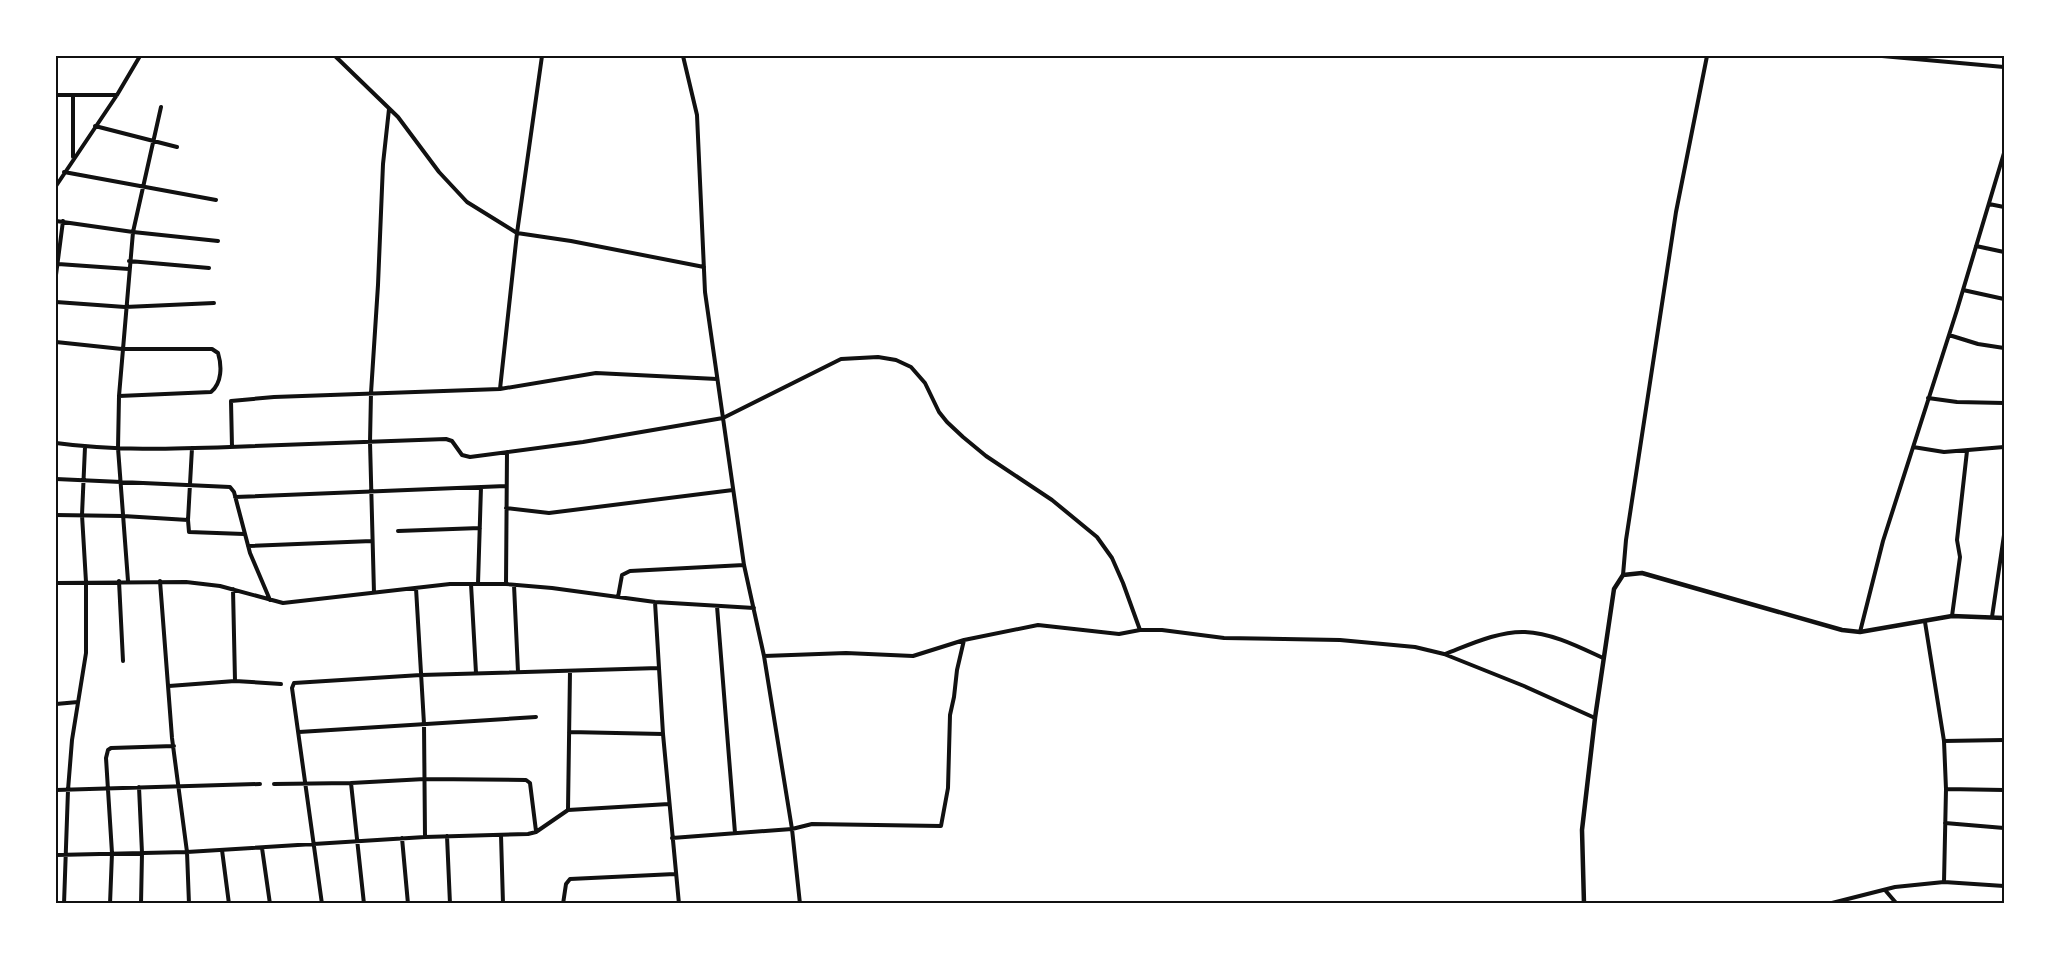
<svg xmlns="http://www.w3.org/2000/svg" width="2060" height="959" viewBox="0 0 2060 959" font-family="'Golos Text',sans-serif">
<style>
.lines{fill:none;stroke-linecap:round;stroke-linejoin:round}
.minor{stroke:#111;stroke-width:4}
.tertiary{stroke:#111;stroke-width:4.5}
.neatline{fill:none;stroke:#111;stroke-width:2}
</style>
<rect width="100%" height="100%" fill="#fff"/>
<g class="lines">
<path class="minor" d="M335,56l63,61 41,55 28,30 50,31 54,8 133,26
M683,56l14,59 8,177 39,273 20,91 28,173 8,75
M1882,56l122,11
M56,95h61
M95,126l82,21
M73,157v-62
M64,172l152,28
M56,186l61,-91 23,-39
M1989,204l15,3
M56,221l77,11 85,9
M1976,246l28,6
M129,261l80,7
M58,264l71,5
M56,275l7,-54
M1963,290l41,9
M56,302l69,5 89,-4
M1949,335l29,9 26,4
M56,342l66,7h90l6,4c4,13 4,30 -7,39l-92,4
M500,389l17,-156 25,-177
M1928,398l29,4 47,1
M56,443c57,8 116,6 174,4 72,-2 144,-5 216,-8l6,2 10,14 8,2 113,-15 140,-24 118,-59 37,-2 18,3 15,7 14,16 14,29 8,10 16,15 23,19 66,44 45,37 15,21 11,25 17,47
M232,447l-1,-46 43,-4 226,-8 96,-16 121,6
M1913,447l31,5 60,-5
M192,448l-4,72 1,12 55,2
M56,479l174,8 4,5 16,61 20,47
M235,497l271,-11
M506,508l43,5 184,-23
M56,515l67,1 65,4
M398,531l82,-3
M248,546l124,-5
M1623,575l3,-35 50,-328 31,-156
M119,581l4,80
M128,581l-10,-133 1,-52 14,-164 28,-125
M160,581l12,157 15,114 2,52
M56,583l130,-1 34,4 63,17 167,-19h56l46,4 103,14 99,6
M471,584l5,89
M478,584l3,-97
M506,584l1,-132
M514,585l4,87
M416,588l8,136 1,113
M233,589l2,92
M374,593l-4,-151 1,-49 7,-108 5,-121 6,-55
M618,597l4,-22 8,-4 114,-6
M655,602l8,132 16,170
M717,606l18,227
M1952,616l8,-59 -3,-17 10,-89
M1992,617l12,-82
M1925,622l19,119 2,48 -2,93
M1860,632l23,-91 74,-231 47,-157
M1445,654c24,-9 53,-23 80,-22 27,1 54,15 78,26
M764,656l82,-3 67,3 51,-16 74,-15 81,9 21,-4h22l62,8 116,2 75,7 29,7 80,32 71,32
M169,686l66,-5 46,3
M56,704l22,-2
M299,732l237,-15
M569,732l94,2
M1944,741l60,-1
M351,783l13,121
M274,784l77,-1 74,-4 101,1 4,3 6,48
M139,787l3,66 -1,51
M1946,789l58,1
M56,790l204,-6
M568,810l2,-139
M1945,823l59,5
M501,835l2,69
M447,836l3,68
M402,838l6,66
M672,838l120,-9 20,-5 129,2 7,-38 2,-73 4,-18 3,-27 7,-30
M262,848l8,56
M222,850l7,54
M56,855l131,-3 238,-15 103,-3 8,-2 32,-22 101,-6
M1885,890l12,14
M64,904l4,-114 4,-50 14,-87v-71l-4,-67 3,-68
M110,904l2,-51 -6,-95 2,-8 3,-2 63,-2
M322,904l-30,-216 2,-5 127,-8 238,-7
M563,904l3,-20 4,-5 105,-5
M1828,904l67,-17 49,-5 60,4"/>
<path class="tertiary" d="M1584,904l-2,-74 13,-112 19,-129 9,-14 19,-2 200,57 18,2 92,-16 52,2"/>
</g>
<rect width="2060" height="959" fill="none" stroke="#ffffff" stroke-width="114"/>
<rect x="57" y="57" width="1946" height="845" class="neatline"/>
</svg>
